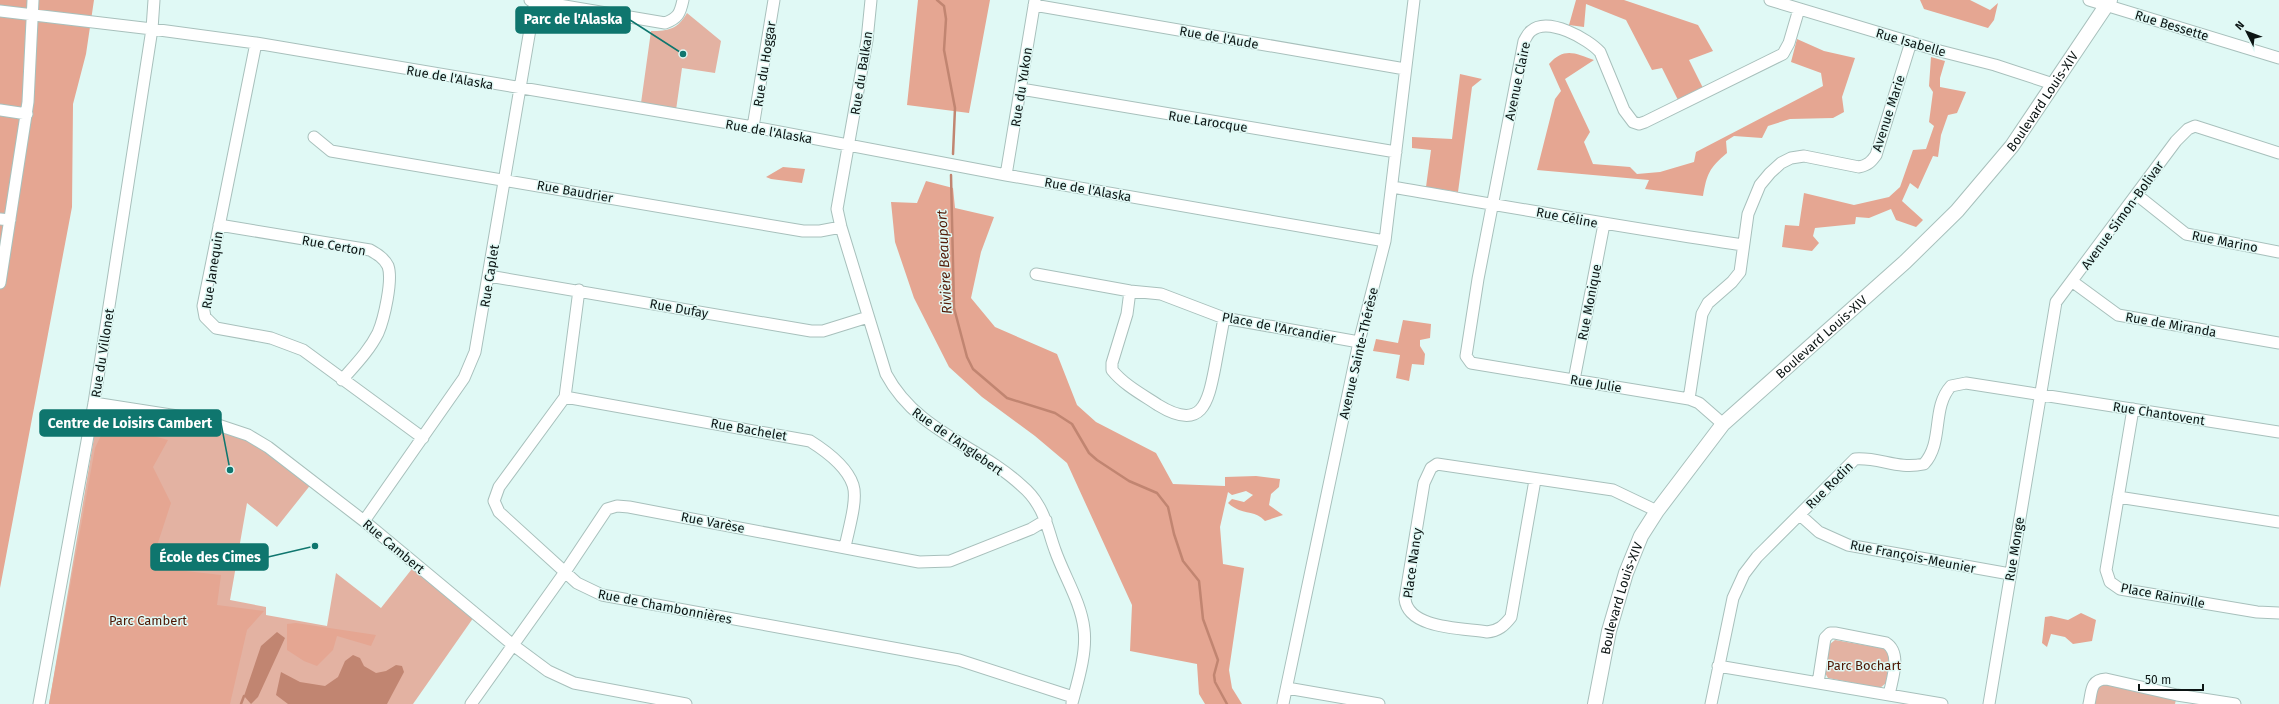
<svg xmlns="http://www.w3.org/2000/svg" width="2279" height="704" viewBox="0 0 2279 704" font-family="'Fira Sans',sans-serif">
<style>
.green{fill:#e3b2a2}
.forest{fill:#e5a692}
.water{fill:#c18571}
.lines{fill:none;stroke-linecap:round;stroke-linejoin:round}
.stream{stroke:#c18571;stroke-width:2.5}
.minor-casing{stroke:#a8c0bc;stroke-width:13}
.major-casing{stroke:#a8c0bc;stroke-width:16}
.minor{stroke:#fff;stroke-width:11}
.major{stroke:#fff;stroke-width:14}
.labels{text-anchor:middle;stroke-width:3;stroke-linejoin:round;paint-order:stroke}
.street-label{font-size:13px;fill:#0c1514;stroke:#e0f9f5}
.park-label{font-size:13px;fill:#4e1704;stroke:#e0f9f5}
.water-label{font-size:14px;font-style:italic;fill:#531b08;stroke:#e0f9f5}
.leader{fill:none;stroke:#0f766e;stroke-width:1.5}
.callout-dot{fill:#0f766e;stroke:#e0f9f5;stroke-width:1.5}
.callout{fill:#0f766e;stroke:#0f766e;stroke-width:1.5}
.callout-label{font-size:14px;text-anchor:middle;font-weight:bold;fill:#fff}
</style>
<rect width="100%" height="100%" fill="#e0f9f5"/>
<path class="green" d="M687,13l34,28 -6,32 -33,-5 -6,42 -35,-7 10,-72c18,0 27,-2 36,-18z
M98,414l118,11 28,10 68,48 -35,44 -30,-24 -17,97 36,7v8l61,11 9,-53 45,35 34,-43 61,49 -63,90h-364z
M1835,640l52,9 3,6 -4,28 -6,5 -52,-10 -3,-5 5,-29z
M2097,680l80,15 -2,9h-86z"/>
<path class="forest" d="M0,0h94l-8,54 -13,50 -1,103 -72,381z
M918,0h72l-21,113 -62,-8z
M1576,0h48l74,25 15,26 -24,9 14,28 -25,12 -16,-32 -10,2 -26,-50 -40,-16 -2,23 -15,-2z
M1920,0h50l20,10 8,-7 -4,17 -6,8 -64,-19z
M1797,39l27,12 31,7 -13,39 2,15 -11,6 -43,1 -22,7 -6,12 -28,-2 -8,5 1,12c-18,15 -20,21 -24,43l-58,-7 4,-9 -112,-10 18,-71 6,-8 -12,-27c15,-17 26,-11 45,-4l-29,19 25,53 -6,10 9,22 37,3 7,7 23,-2 34,-10 2,-10 127,-66 -2,-13 -30,-11z
M1931,57l14,4 -5,17v9l26,5 -9,21 -9,2 -7,20 -3,22 -5,-1 -15,33 -8,-6 -8,18 21,19 -7,7 -20,-7 -5,-11 -22,9 -13,-1 -1,7 -40,4 -2,8 6,7 -7,8 -30,-4 3,-22 14,1 5,-33 50,12 35,-8 11,-10 13,-37 13,-1 8,-23 -5,-4 4,-30 -4,-6z
M1460,74l22,5 -10,8 -14,105 -32,-5 5,-37 -19,-2v-11l40,2z
M783,167l22,2 -3,14 -31,-4 -5,-2z
M926,181l27,7 2,20 39,9 -13,35 -10,46 24,29 62,27 20,51 19,17 60,31 17,31 52,2v-9l31,-1 24,3 -1,8 -8,7 -2,11 14,10 -18,6c-11,-12 -23,-5 -37,-18l4,-4 12,3 9,-7 -7,-4 -14,4 -4,-3 -8,35 3,37 21,4 -15,102 3,18 10,16h-37l-6,-10 -2,-30 -67,-13 2,-46 -65,-142 -32,-27 -53,-39 -33,-30 -35,-69 -19,-56 -4,-40 26,1z
M1403,320l28,4 -1,14 -10,2v6l5,8 -1,11 -12,-1 -3,17 -13,-3 4,-23 -27,-4 3,-12 22,4z
M107,423l61,17 -15,27 18,36 -21,64 71,8 -4,30 47,6 -17,19 -17,74h-181l46,-256z
M2081,613l15,7 -4,21 -19,3 -8,-7 -14,-3 -4,13 -5,-4 3,-26 6,-1 17,4z
M296,623l80,12 -5,11 -34,-10 -4,14 -16,16 -13,-5 -17,-11v-26z"/>
<path class="water" d="M277,632l8,6 -27,59 -7,7 -7,-8 17,-50z
M353,655l7,3 4,8 12,7 10,-2 10,-6 6,1 2,6 -17,32h-99l-12,-9 5,-23 19,10 25,4 13,-9 7,-16z"/>
<g class="lines">
<path class="stream" d="M937,0l7,6 2,13 -2,31 11,58 -2,46
M951,175l3,133 13,49 6,12 34,29 48,15 17,11 17,29 8,7 32,21 28,12 11,14 6,27 9,27 16,20 4,38 15,41 -4,15 1,7 12,22
M241,704l3,-8"/>
<g class="minor-casing">
<path id="minor" d="M530,0l135,23c13,-5 15,-9 18,-23
M871,0l-4,40 -30,169 4,18 45,147c31,58 92,71 136,112 6,5 12,12 16,19 9,14 11,29 17,45 9,26 26,52 29,79 3,23 -6,52 -12,74
M1770,0l170,51 55,14 58,19
M2089,0l190,58
M1034,5l371,64
M0,11l152,18 104,14 497,84 253,48 379,66
M256,43l-53,263 2,11 11,11 55,10 32,12 120,88
M1021,89l375,63
M0,110l27,4
M753,127l21,-127
M314,137l17,14 472,80h17l21,-4
M1006,175l29,-175
M1392,187c117,20 234,41 351,58
M2137,195l49,39 93,18
M0,219l10,1
M219,225l151,25c7,4 14,8 18,16 5,14 -4,53 -10,67 -9,18 -23,32 -36,47
M1036,274l94,17 31,3 63,24 135,24
M489,276l322,55h12l45,-14
M2073,282l45,33 161,28
M0,283l28,-181 5,-102
M579,290l-14,107 -66,90 -5,14 5,11 78,71 25,12 357,65 114,37
M1130,291l-3,23 -15,49v7c12,15 31,25 46,35 44,27 50,-2 57,-38 3,-17 6,-33 9,-49
M1574,380l30,-156
M565,397l245,44c16,10 37,26 43,44 5,15 -5,46 -8,62
M1689,399l13,-85 6,-11 24,-21 8,-10 8,-58 12,-29 10,-12 11,-10 10,-5 13,-2 55,11c9,-2 12,-5 17,-12l35,-113
M94,403l109,17 45,15 20,12 96,74 149,124 35,26 26,12 112,21
M2133,409l-27,161 4,12 10,7 137,23 22,1
M1723,424l-24,-21 -10,-4 -218,-36 -5,-7 12,-77 46,-238c2,-3 4,-8 7,-10 17,-15 57,8 69,21l24,58 9,12 6,2 6,-2 138,-68 6,-11 10,-34
M1535,480l-24,137c-7,9 -13,14 -24,15 -24,-4 -79,-3 -82,-33l19,-116 7,-15 6,-4 176,26 44,21
M2118,497l161,25
M1800,515l19,17 29,13 162,29
M364,521l100,-143 11,-26 60,-352
M1718,666l224,38
M1818,683l7,-45 5,-5h5l51,10c16,10 6,36 3,52
M1287,688l92,16
M39,704l55,-301 58,-374 2,-29
M471,704l94,-132 42,-63 10,-3 12,1 290,55 31,-1 81,-32 15,-9
M1283,704l76,-362 26,-101 29,-241
M1711,704l22,-106 11,-24 13,-17 98,-98c25,-2 42,11 69,5 20,-22 7,-56 27,-78l15,-3 313,49
M1989,704l67,-402 120,-161 12,-12 7,-3 84,27
M2089,704c3,-13 1,-24 17,-25l71,16 58,9"/>
</g>
<g class="major-casing">
<g id="major">
<path id="s1" d="M1595,704l14,-73 17,-58 15,-37 16,-25 66,-87 182,-162 52,-51 55,-65 98,-146"/>
</g>
</g>
<use href="#minor" class="minor"/>
<use href="#major" class="major"/>
</g>
<g class="labels">
<g class="street-label">
<text transform="translate(2172 25) rotate(17)" y="5">Rue Bessette</text>
<text transform="translate(1219 37) rotate(10)" y="5">Rue de l'Aude</text>
<text transform="translate(1911 42) rotate(16)" y="5">Rue Isabelle</text>
<text transform="translate(764 64) rotate(-81)" y="5">Rue du Hoggar</text>
<text transform="translate(861 73) rotate(-81)" y="5">Rue du Balkan</text>
<text transform="translate(450 77) rotate(10)" y="5">Rue de l'Alaska</text>
<text transform="translate(1517 81) rotate(-78)" y="5">Avenue Claire</text>
<text transform="translate(1021 87) rotate(-81)" y="5">Rue du Yukon</text>
<text dy="5" stroke="none"><textPath href="#s1" startOffset="769">Boulevard Louis-XIV</textPath></text>
<text transform="translate(1888 113) rotate(-72)" y="5">Avenue Marie</text>
<text transform="translate(1208 121) rotate(9)" y="5">Rue Larocque</text>
<text transform="translate(769 131) rotate(10)" y="5">Rue de l'Alaska</text>
<text transform="translate(1088 189) rotate(10)" y="5">Rue de l'Alaska</text>
<text transform="translate(575 191) rotate(10)" y="5">Rue Baudrier</text>
<text transform="translate(2122 215) rotate(-54)" y="5">Avenue Simon-Bolivar</text>
<text transform="translate(1567 217) rotate(11)" y="5">Rue Céline</text>
<text transform="translate(2225 241) rotate(11)" y="5">Rue Marino</text>
<text transform="translate(334 245) rotate(10)" y="5">Rue Certon</text>
<text transform="translate(212 270) rotate(-81)" y="5">Rue Janequin</text>
<text transform="translate(489 276) rotate(-81)" y="5">Rue Caplet</text>
<text transform="translate(1589 302) rotate(-79)" y="5">Rue Monique</text>
<text transform="translate(679 308) rotate(10)" y="5">Rue Dufay</text>
<text transform="translate(2171 324) rotate(10)" y="5">Rue de Miranda</text>
<text transform="translate(1279 327) rotate(11)" y="5">Place de l'Arcandier</text>
<text dy="5" stroke="none"><textPath href="#s1" startOffset="445">Boulevard Louis-XIV</textPath></text>
<text transform="translate(102 353) rotate(-81)" y="5">Rue du Villonet</text>
<text transform="translate(1358 353) rotate(-77)" y="5">Avenue Sainte-Thérèse</text>
<text transform="translate(1596 383) rotate(10)" y="5">Rue Julie</text>
<text transform="translate(2159 413) rotate(9)" y="5">Rue Chantovent</text>
<text transform="translate(749 429) rotate(10)" y="5">Rue Bachelet</text>
<text transform="translate(958 441) rotate(35)" y="5">Rue de l'Anglebert</text>
<text transform="translate(1829 485) rotate(-45)" y="5">Rue Rodin</text>
<text transform="translate(713 522) rotate(11)" y="5">Rue Varèse</text>
<text transform="translate(394 546) rotate(40)" y="5">Rue Cambert</text>
<text transform="translate(2014 549) rotate(-81)" y="5">Rue Monge</text>
<text transform="translate(1913 556) rotate(11)" y="5">Rue François-Meunier</text>
<text transform="translate(1412 563) rotate(-82)" y="5">Place Nancy</text>
<text transform="translate(2163 595) rotate(11)" y="5">Place Rainville</text>
<text dy="5" stroke="none"><textPath href="#s1" startOffset="109">Boulevard Louis-XIV</textPath></text>
<text transform="translate(665 606) rotate(11)" y="5">Rue de Chambonnières</text>
</g>
<g class="park-label">
<text x="148" y="625">Parc Cambert</text>
<text x="1864" y="670">Parc Bochart</text>
</g>
<g class="water-label">
<text transform="translate(944 262) rotate(-93)" y="5">Rivière Beauport</text>
</g>
</g>
<path class="leader" d="M683 54L630 20M230 470L221 423M315 546L268 557"/>
<g class="callout-dot">
<circle cx="683" cy="54" r="4"/>
<circle cx="230" cy="470" r="4"/>
<circle cx="315" cy="546" r="4"/>
</g>
<g class="callout">
<rect x="516" y="7" width="114" height="26" rx="4"/>
<rect x="40" y="410" width="181" height="26" rx="4"/>
<rect x="151" y="544" width="117" height="26" rx="4"/>
</g>
<g class="callout-label">
<text x="573" y="24">Parc de l'Alaska</text>
<text x="130" y="428">Centre de Loisirs Cambert</text>
<text x="210" y="562">École des Cimes</text>
</g>
<g transform="translate(2247 32) rotate(312)" stroke="#e0f9f5" stroke-width="3" paint-order="stroke">
<path d="M0-3L7 15L0 10L-7 15Z" fill="#0c1514"/>
<text y="-6" font-size="11" font-weight="bold" text-anchor="middle" fill="#0c1514">N</text>
</g>
<path d="M2139 684v6h64v-6" fill="none" stroke="#0c1514" stroke-width="2"/>
<text x="2145" y="684" font-size="12" fill="#0c1514" stroke="#e0f9f5" stroke-width="3" paint-order="stroke">50 m</text>
</svg>
